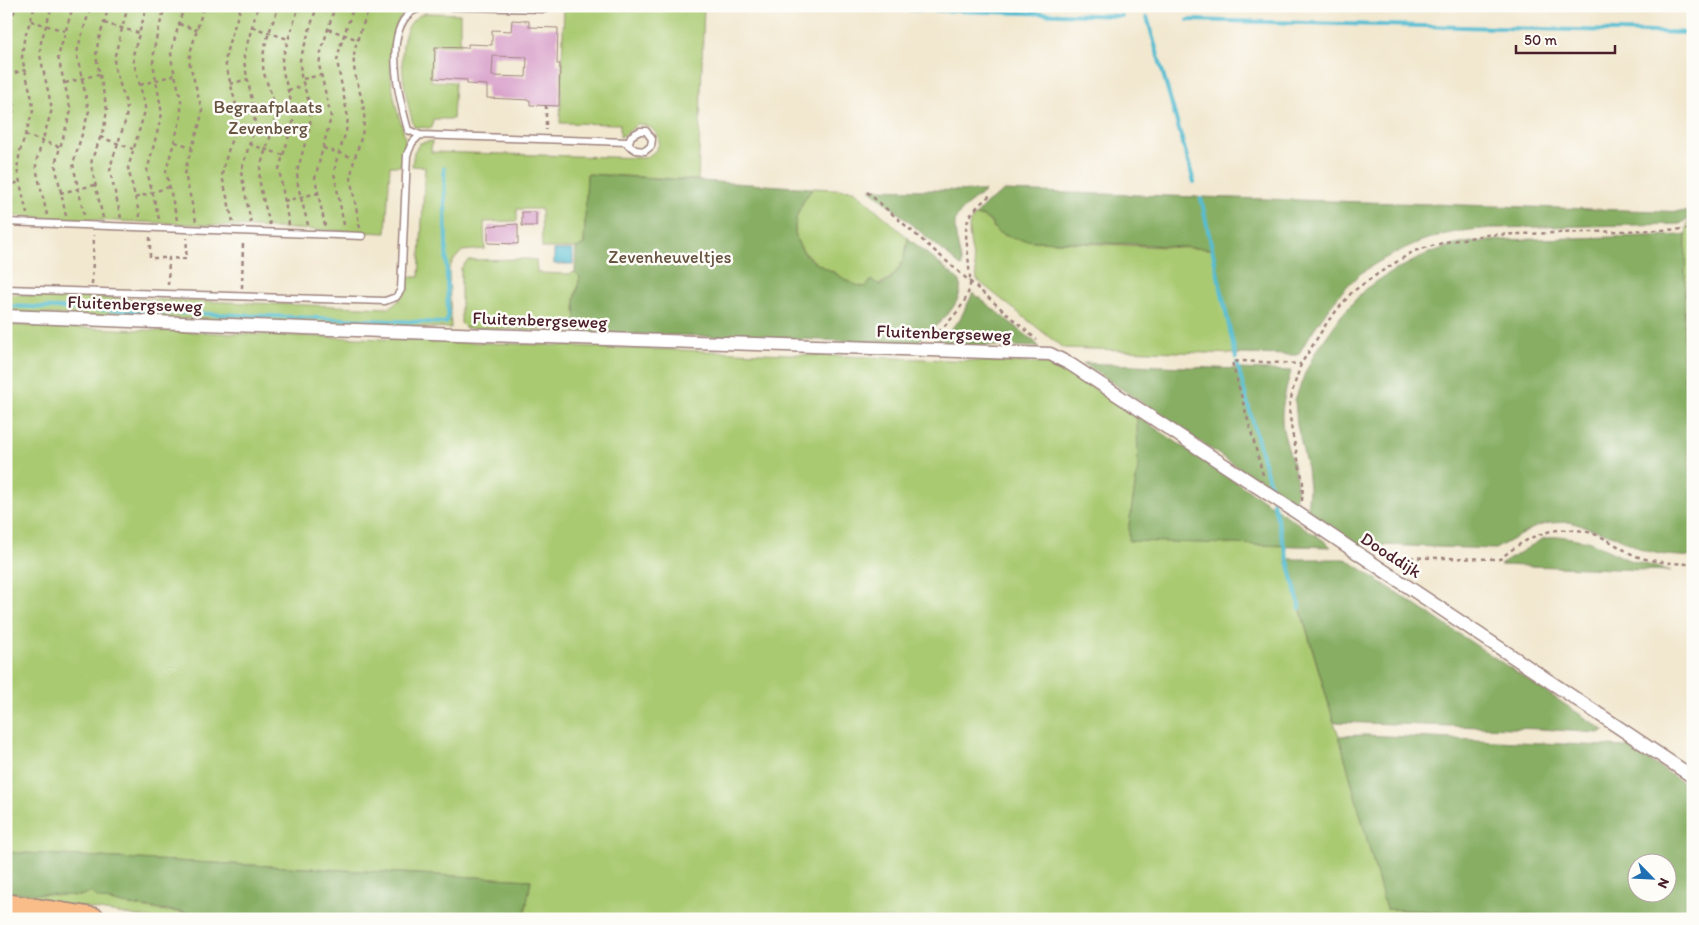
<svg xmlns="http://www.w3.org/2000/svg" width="1699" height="925" viewBox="0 0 1699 925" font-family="Itim,sans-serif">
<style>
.green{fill:#aaca72;stroke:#7a744e}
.forest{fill:#87ae64;stroke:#686648;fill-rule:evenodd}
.water{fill:#55bdd2;stroke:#506e7e}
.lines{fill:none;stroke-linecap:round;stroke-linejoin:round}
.stream{stroke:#55bdd2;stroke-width:4}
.building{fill:#d8a0ca;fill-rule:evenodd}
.lane-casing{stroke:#9e847e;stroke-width:9}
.street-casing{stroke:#9e847e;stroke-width:15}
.highway-casing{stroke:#9e847e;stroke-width:25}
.path{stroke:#9e847e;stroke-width:2.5;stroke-dasharray:4 4;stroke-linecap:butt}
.lane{stroke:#fff;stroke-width:6}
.street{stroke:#fff;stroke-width:12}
.highway{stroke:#f8bd89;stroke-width:22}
.labels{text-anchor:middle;stroke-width:5;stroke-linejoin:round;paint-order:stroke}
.park-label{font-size:18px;fill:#675240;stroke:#fdfcf7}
.street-label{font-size:18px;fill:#4a1f2b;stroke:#fdfcf7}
</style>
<rect width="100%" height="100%" fill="#fdfcf7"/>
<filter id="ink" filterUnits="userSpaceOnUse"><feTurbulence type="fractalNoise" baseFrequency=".02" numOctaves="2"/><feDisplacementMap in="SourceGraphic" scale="10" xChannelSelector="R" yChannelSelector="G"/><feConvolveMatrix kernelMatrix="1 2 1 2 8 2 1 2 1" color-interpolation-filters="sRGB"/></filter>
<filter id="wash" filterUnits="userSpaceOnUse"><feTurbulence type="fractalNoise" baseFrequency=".0096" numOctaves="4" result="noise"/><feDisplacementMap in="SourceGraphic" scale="20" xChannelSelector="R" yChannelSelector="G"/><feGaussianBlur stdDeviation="1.12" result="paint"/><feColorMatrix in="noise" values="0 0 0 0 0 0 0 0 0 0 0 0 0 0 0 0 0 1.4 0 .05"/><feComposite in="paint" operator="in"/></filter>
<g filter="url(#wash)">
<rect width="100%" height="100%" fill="#f2e8d0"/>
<path class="green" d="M6,6h405c-26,18 -22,68 -16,95 2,13 8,25 10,38 1,6 -3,19 -4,27h-11l-4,67 -380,-17z
M564,6h140l-6,174 -111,-6 -3,70 -8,4h-34l-1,-39h-24v12l-33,1 1,27 -23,2 -9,10 -4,8 2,59 -445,-15v-19l383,14c13,-8 17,-16 19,-31h11l6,-110 -13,-1 2,-14 6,-9 12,-2 -1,11 213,6c4,-2 8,-4 11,-7 12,-13 -5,-28 -18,-27l-11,10 -6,3v-13l-60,-1z
M425,13l35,1v31h-27l-2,36 24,1 -2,37h-20l-1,9 -18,-1c-8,-28 -27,-102 11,-114z
M813,188l41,2 54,48c-3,23 -11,43 -36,48 -6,1 -13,2 -19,-1 -6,-3 -13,-9 -19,-13 -7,-3 -15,-6 -20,-11 -29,-22 -21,-49 -1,-73z
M1691,212h2v305l-10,-157 3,-125 2,-16z
M975,216c17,0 14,11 25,17 11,6 22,7 35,8l177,8 24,105 -173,-6 -86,-68c-1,-14 -11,-46 -7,-58 0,0 4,-6 5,-6z
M527,259l9,1 1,13 31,1 7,-2 5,5 -5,22 1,33 -110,-4 -5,-5v-55l7,-8z
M6,325l1052,39 79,52 1,52 -9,57 127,20 28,1 16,62 34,114 5,14 47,173 205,10h-1067l7,-39 -525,-28z
M6,892l73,4 13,-4 5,6 26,6 36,6 86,9h-90l-149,-24z"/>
<path class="forest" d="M587,174l226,14c-20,24 -28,52 1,74 7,4 14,7 21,11 12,7 16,12 31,14l5,-7 9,5c19,-7 26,-29 28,-47l52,43c5,25 -27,47 -44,62l-340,-11 -1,-33 5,-22 -5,-5 1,-24 8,-4z
M870,189l115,2c-9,8 -24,17 -29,28 -4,8 5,37 6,48z
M1004,191l687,21 -3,7 -8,5c-47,1 -94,2 -140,3 -36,1 -75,0 -109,11 -19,5 -55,24 -71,36 -23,19 -47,55 -62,81l-62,-1 -24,-105 -77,-5 -100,-3 -20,-2 -18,-7 -7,-11 -8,-5h-7l12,-13z
M1686,235l-3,125 10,157v40l-27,-2 -21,-4 -28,-14 -47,-15 -20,1 -15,4 -40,22 -143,-5 -45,-31 2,-25 -2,-20 -10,-43 -2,-25 10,-27 10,-20 26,-37 24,-27 23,-15 41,-21 30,-10 44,-3z
M973,293l62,49 4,5 -105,-3 25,-23z
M1083,363l208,8c-4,16 -10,33 -9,50 2,29 22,54 12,84z
M1137,416l189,126 5,5 -202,-6v-16l9,-57z
M1559,536l29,5 41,19 42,11 -171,-6 42,-26z
M1286,559h60l259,172 -7,2 -57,-4 -207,-7z
M1365,735l263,12 65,42v130h-102l-205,-10 -47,-173zM1636,862h30v30h-30z
M6,852l525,28 -7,39 -297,-1 -104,-14 -26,-6 -5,-6 -13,4 -73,-4z"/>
<path class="water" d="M554,250h19v14h-19z"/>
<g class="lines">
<path class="stream" d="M795,6l327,10
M1147,17l47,165
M1188,20l505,13
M1201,198l35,160
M6,306l440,17 2,-7 -4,-148
M1237,364l35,128
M1273,502l27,106"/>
</g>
<g id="blocks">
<path class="building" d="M512,20l17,1v6l29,1 -1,36h3l-1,42 -29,-1v-5l-43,-2v-13l-20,-1v-4l-33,-2 1,-31 33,1v-4l24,1v-15l19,1zM493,56l34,1 -1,20 -34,-1z
M522,212h14v14h-14z
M518,224v20l-30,-1v-17z"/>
</g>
</g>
<g filter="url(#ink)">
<use href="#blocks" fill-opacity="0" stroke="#9e847e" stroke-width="1"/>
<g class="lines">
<g class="lane-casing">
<path id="lane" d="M425,6l120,3
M640,131h6l6,8 -1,7 -6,5 -9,-1 -8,-5 3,-9z
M420,135l-12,-5c-8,-28 -25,-94 2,-117 4,-3 9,-5 14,-7
M6,222l356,14
M6,289l379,12 11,-4 5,-7 6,-135 5,-12 8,-8 207,7"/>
</g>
<g class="street-casing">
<path id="street" d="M6,316l452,18 592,20 20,10 229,150 394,263"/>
</g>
<g class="highway-casing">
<path id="highway" d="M6,905l88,14"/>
</g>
<path class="path" d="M31,21l34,10
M104,23l35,10
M179,24l18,6
M252,27l36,12
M328,29l31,11
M6,37l10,-31
M6,71c9,28 11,37 0,65
M7,75l18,-5
M303,79l18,-4
M65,83l34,-9
M230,84l18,-5
M140,85l34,-10
M288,90l16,-4
M546,105v25
M25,135l35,12
M100,137l33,12
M175,142l17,5
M249,144l34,11
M323,148l31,10
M6,186l14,-4
M867,192l170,148
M60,193l35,-8
M135,198l34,-11
M284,201l34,-8
M6,203l3,11
M27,214l-10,-45 3,-18 13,-40 -1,-12 -10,-41 2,-18 11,-34
M47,215l-11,-47v-6l16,-53 -12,-54 1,-13 11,-36
M84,215l-11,-51 16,-53 -12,-55 1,-9 13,-41
M66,216l-11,-52 16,-53 -13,-54 15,-51
M140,217l-12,-49 17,-57v-6l-11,-42 -1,-8 14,-49
M103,218l-12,-53 1,-6 12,-31 3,-18 -11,-54 2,-14 11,-36
M121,218l-11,-47 2,-10 14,-42 1,-13 -12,-37 -1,-10 14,-53
M159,219l-12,-48 15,-57 -9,-51 2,-20 10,-37
M177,220l-11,-49 15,-54v-18l-9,-36 -1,-11 13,-46
M196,221l-11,-47 2,-11 13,-40 2,-13 -13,-49 2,-11 13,-44
M233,222l-11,-46 1,-7 14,-49v-11l-12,-47 3,-16 13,-40
M251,223l-10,-51 13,-43 1,-14 -11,-53v-7l14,-49
M270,225c-4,-19 -14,-41 -9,-60 4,-17 14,-34 14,-52 0,-13 -8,-28 -11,-40 -5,-22 8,-47 15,-67
M289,225l-10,-56 15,-50 -2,-14 -9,-33 -1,-13 17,-53
M308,225l-10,-39 -1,-14 13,-46 1,-17 -10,-33 -1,-16 17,-54
M344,225l-10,-52 3,-15 9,-26 2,-14 -11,-57 3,-14 14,-41
M325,226l-10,-48 16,-61 -12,-52 2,-13 14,-46
M360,228l-9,-47c0,-22 12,-39 13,-60 2,-19 -9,-37 -10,-56 -2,-19 10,-41 16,-59
M150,237v21h18
M92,284l2,-49
M168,285l1,-27 17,1 1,-21
M242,288l1,-47
M933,338c13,-14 34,-32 37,-53 1,-6 -1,-13 -1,-19 -3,-41 -11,-45 24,-73
M1263,475l-31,-113 10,-1 59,3
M1302,501l1,-19 -11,-50 -3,-23 4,-20 8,-25 27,-43 24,-29 27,-19 35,-22 32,-9 40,-7 207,-6
M1386,557l114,2c26,-22 51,-35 88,-27 17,4 32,17 48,24 16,6 40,8 57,8"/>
<use href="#lane" class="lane"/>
<use href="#street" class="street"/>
<use href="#highway" class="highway"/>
</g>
</g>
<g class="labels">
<g class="park-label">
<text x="268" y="113">Begraafplaats<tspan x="268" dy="21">Zevenberg</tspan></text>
<text x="670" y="263">Zevenheuveltjes</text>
</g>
<g class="street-label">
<text transform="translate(135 304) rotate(2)" y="6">Fluitenbergseweg</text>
<text transform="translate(540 320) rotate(2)" y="6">Fluitenbergseweg</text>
<text transform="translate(944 333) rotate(2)" y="6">Fluitenbergseweg</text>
<text transform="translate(1391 555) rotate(33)" y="6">Dooddijk</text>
</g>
</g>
<rect width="1699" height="925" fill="none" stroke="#fdfcf7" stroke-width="25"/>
<g transform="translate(1652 878) rotate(114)"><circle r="24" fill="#fdfcf7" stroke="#b5a4a5"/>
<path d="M0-4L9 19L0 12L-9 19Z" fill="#1f6fb2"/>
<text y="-8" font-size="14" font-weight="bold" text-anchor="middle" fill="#4a1f2b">N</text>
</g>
<path d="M1516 45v8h99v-8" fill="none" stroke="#4a1f2b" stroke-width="2.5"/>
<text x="1524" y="45" font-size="15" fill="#4a1f2b" stroke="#fdfcf7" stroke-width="4" paint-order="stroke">50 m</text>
</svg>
